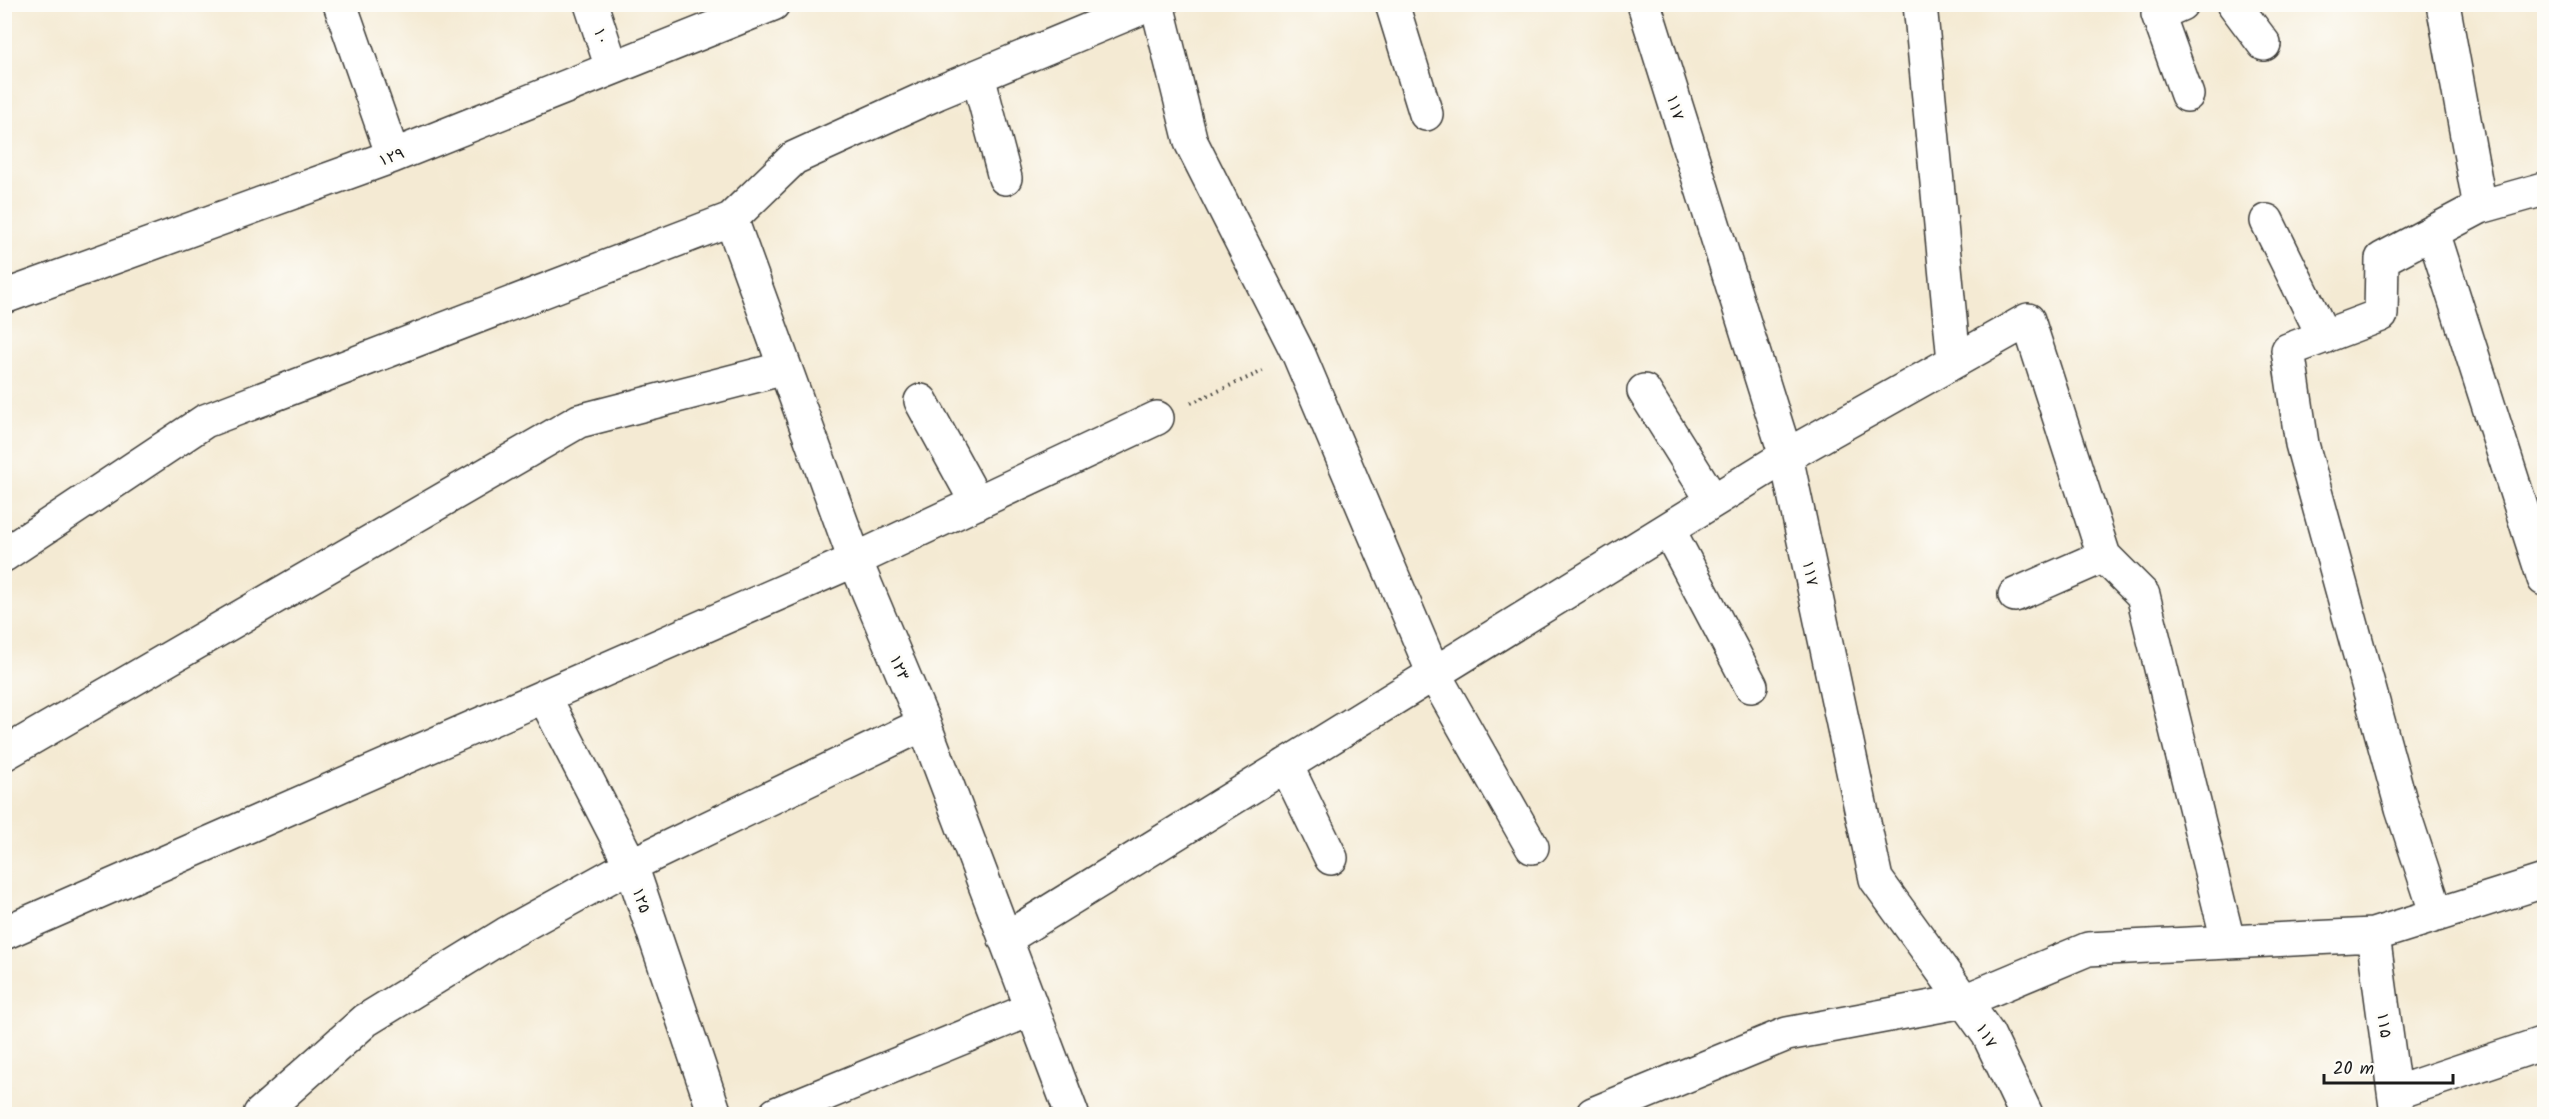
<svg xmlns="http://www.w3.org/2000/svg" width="2549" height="1119" viewBox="0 0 2549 1119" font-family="Kalam,sans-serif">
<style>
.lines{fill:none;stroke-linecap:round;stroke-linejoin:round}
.street-casing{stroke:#3c3b37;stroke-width:36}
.path{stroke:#3c3b37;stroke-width:4;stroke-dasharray:1.5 4.5;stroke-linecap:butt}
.street{stroke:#fff;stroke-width:33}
.labels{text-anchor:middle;stroke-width:5;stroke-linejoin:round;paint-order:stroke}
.street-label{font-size:16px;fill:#1c1c1c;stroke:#fdfcf7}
</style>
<rect width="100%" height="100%" fill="#fdfcf7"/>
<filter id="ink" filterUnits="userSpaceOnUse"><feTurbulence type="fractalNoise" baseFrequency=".0167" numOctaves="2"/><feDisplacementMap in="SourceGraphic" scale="12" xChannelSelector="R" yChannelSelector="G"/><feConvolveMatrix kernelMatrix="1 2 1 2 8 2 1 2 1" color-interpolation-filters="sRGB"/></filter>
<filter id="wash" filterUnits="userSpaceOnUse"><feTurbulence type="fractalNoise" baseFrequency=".008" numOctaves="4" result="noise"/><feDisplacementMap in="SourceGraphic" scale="24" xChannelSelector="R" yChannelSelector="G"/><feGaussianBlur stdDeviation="1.35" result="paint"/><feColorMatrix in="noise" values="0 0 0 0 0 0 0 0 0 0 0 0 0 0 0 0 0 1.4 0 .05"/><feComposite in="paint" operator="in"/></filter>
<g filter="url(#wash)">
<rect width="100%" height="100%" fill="#f4ead3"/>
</g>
<g filter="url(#ink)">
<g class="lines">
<g class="street-casing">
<path id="street" d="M340,4l53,152
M591,4l21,64
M1157,4l34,138 108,213 135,319 98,173
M1392,4l34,110
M1644,4l142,452 90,423 112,155 38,80
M1920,4l34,357
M2181,4l-23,10 29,81
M2234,4l30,40
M2443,4l37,203
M978,76l27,102
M731,219l124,341 69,164 148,390
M2267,221l57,116
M2433,232l111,347
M4,297l389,-141 380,-152
M1644,391l69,110
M921,401l56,102
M1668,529l83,157
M4,555l201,-134 526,-202 63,-61 143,-65 214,-89
M2015,595l89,-39
M544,696l87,169 84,249
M4,754l575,-333 206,-53
M1286,765l45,93
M2437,915l-35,-107 -100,-364 -14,-94 93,-35 1,-56 98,-52 64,-18
M4,933l851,-373 302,-142
M2373,935l24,179
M1005,939l781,-483 242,-136 76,236 39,39 85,346
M2395,1093l149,-50
M260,1114l106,-94 140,-86 125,-69 293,-141
M776,1114l256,-105
M1593,1114l194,-80 177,-33 124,-52 285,-14 171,-54"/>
</g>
<path class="path" d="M1191,403l72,-32"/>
<use href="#street" class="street"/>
</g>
</g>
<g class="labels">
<g class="street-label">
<text transform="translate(602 36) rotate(71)" y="6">۱۰</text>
<text transform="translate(1676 107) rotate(73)" y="6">۱۱۷</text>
<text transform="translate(391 156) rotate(-21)" y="6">۱۲۹</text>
<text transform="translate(1811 573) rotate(78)" y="6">۱۱۷</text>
<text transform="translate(900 667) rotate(67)" y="6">۱۲۳</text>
<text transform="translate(642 900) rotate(71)" y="6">۱۲۵</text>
<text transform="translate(2385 1025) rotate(82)" y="6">۱۱۵</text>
<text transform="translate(1987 1035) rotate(59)" y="6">۱۱۷</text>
</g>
</g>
<rect width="2549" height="1119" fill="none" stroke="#fdfcf7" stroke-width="24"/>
<path d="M2324 1074v9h129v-9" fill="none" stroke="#1c1c1c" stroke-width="3"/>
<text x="2333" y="1074" font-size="18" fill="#1c1c1c" stroke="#fdfcf7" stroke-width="4.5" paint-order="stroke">20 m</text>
</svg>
